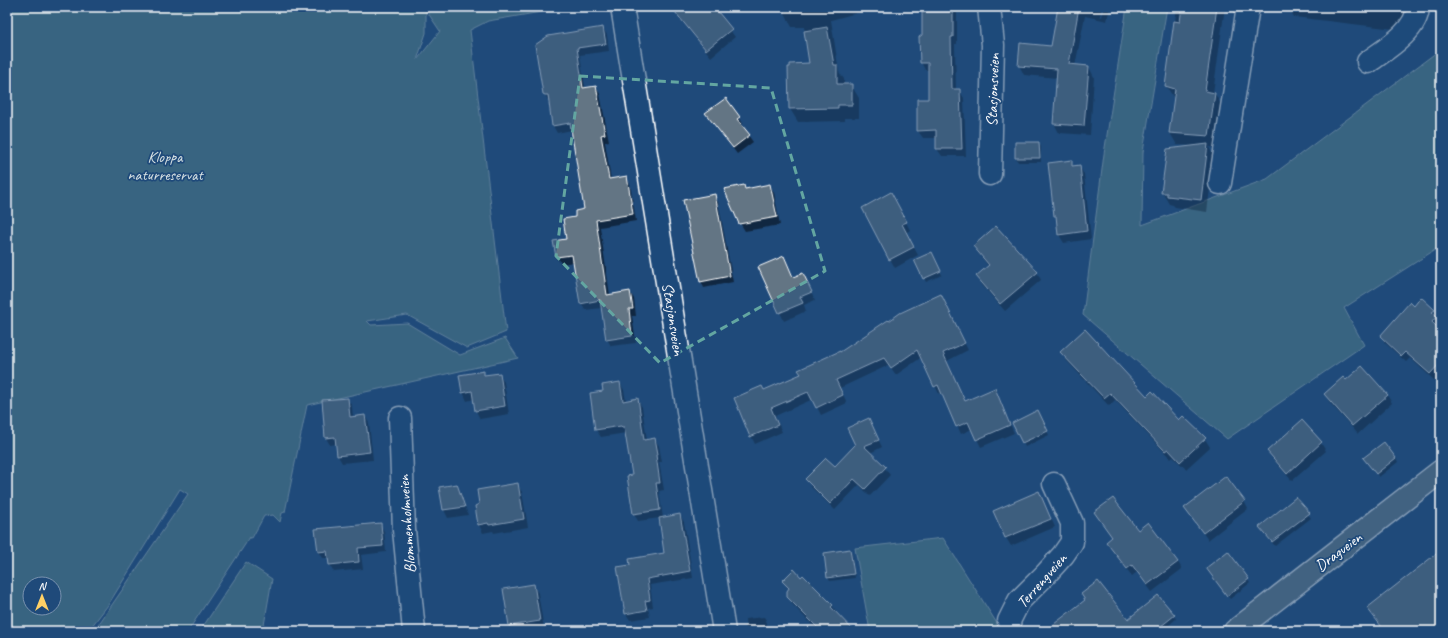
<svg xmlns="http://www.w3.org/2000/svg" width="1448" height="638" viewBox="0 0 1448 638" font-family="Caveat,sans-serif">
<style>
.green{fill:#59838a;stroke:#acc1c4;fill-rule:evenodd}
.shadow{fill:#0007}
.building{fill:#647584;stroke:#fff}
.lines{fill:none;stroke-linecap:round;stroke-linejoin:round}
.minor-casing{stroke:#fff;stroke-width:25}
.major-casing{stroke:#fff;stroke-width:25}
.minor{stroke:#1f4a7a;stroke-width:22}
.major{stroke:#6b7e8b;stroke-width:22}
.marked{fill:none;stroke:#63a6a1;stroke-width:3;stroke-dasharray:8 5;stroke-linejoin:round}
.labels{text-anchor:middle;stroke-width:3.5;stroke-linejoin:round;paint-order:stroke}
.street-label{font-size:16px;fill:#fff;stroke:#1f4a7a}
.park-label{font-size:16px;fill:#d6e0e2;stroke:#1f4a7a}
</style>
<rect width="100%" height="100%" fill="#1f4a7a"/>
<filter id="ink" filterUnits="userSpaceOnUse"><feTurbulence type="fractalNoise" baseFrequency=".025" numOctaves="2"/><feDisplacementMap in="SourceGraphic" scale="8" xChannelSelector="R" yChannelSelector="G"/><feConvolveMatrix kernelMatrix="1 2 1 2 8 2 1 2 1" color-interpolation-filters="sRGB"/></filter>
<g filter="url(#ink)">
<path class="green" d="M7,7h564l-83,14 -18,9 36,302 -39,16 -60,-33 -40,6 4,4 36,-2 53,32 45,-17 13,20 -211,47 -22,107 -3,1 -2,9 -7,-7 -9,1 -12,22 -2,-1 -62,94h-94l94,-137 -8,-5 -72,116 -20,26h-81zM426,10l14,21 -23,29 9,-27zM30,584h24v24h-24z
M1127,7h40l-24,145 -1,73 125,-46 174,-130v197l-97,62 20,37 -137,94 -144,-124 21,-161z
M943,538l55,87v6h-128l-15,-83z
M246,562l26,17 -9,52h-63z"/>
<path class="shadow" d="M685,7h28l22,30 -24,20 -29,-36 -5,-7z
M785,7h78l1,4 -33,9 8,52 5,7v6h7l8,13v20h-14v3l-47,1 -8,-13 -1,-41 21,-4 -6,-37h-12l-7,-13z
M923,7h32l2,2v35h-2l1,46h3l5,8 2,58h-24l-5,-7v-11h-14l-5,-7 11,-31v-30h-4l-4,-8 2,-26z
M1059,7h43l-2,9 2,1 2,-10h6l-3,14 -22,-5 -10,50 14,1 5,10 -4,58 -31,-2 -5,-10 3,-45 -33,-3 -5,-10 33,-18z
M1177,7h48l-12,86 2,1 7,12 -6,42 -7,-1 5,10 -7,55 -32,-5 -2,-2 -4,-1 -7,-12 31,-46 -16,-1 -7,-12 4,-35 -8,-12z
M1289,7h128l-6,24 -117,-14z
M603,28l4,7 2,16 -29,4 5,34 11,-2 4,7 9,47 -4,1 6,38 15,-3 4,7 6,37 -36,6 10,68 20,-3 4,7 2,17h-4l4,27 -25,3 -4,-7 -5,-31 -17,2 -4,-7 -7,-41 -13,2 -5,-7 -2,-15 13,-2 10,-22 9,-8 -14,-80 -15,3 -4,-7 -4,-24 -5,-9 -8,-48z
M707,114l32,3 4,7 -2,1 12,17 -16,12z
M1016,143h23l2,4v15h-23l-2,-4z
M1071,161l3,6 5,-1 5,8 7,65 -27,4 -5,-8 -1,-15 -3,-4z
M770,185l4,8 6,32 -35,6 -5,-8 4,-37 2,4z
M714,195l4,7 15,80 -29,6 -3,-7z
M896,202l14,28 -4,3 12,22 -23,13 -32,-60z
M974,246l63,26 4,8 -36,31 -23,-26 -4,-8 11,-10 -10,-13z
M934,257l8,18 -16,7 -11,-22z
M1441,259v12l-4,-8z
M760,268l34,10 9,-4 12,26 -11,5 2,6 -22,10z
M941,295l27,55 -21,11 18,41 33,-5 16,36 -33,14 -9,-18 -11,5 -19,-42 -3,2 -17,-37 -26,18 -7,-10 -49,23 7,15 -26,12 -8,-16 -38,17 7,16 -27,12 -4,-8 13,-44 38,-17 38,-21 48,-32z
M1421,299l17,16 3,4v4l-4,5 4,4v41l-6,8 -25,-23 -4,4 -21,-19 -4,-7 33,-29z
M1062,352l85,45 58,42 5,8 -24,22 -13,-12 -2,2 -56,-59 -6,6 -43,-46z
M483,372l2,4 14,-2 5,8 5,32 -29,5 -4,-8 -2,-12 -7,2 -4,-9z
M620,383l4,7 2,11 11,-2 5,8 5,33 8,-1 4,7 3,16h-3l5,28 -5,1 4,27 17,-3 4,7 9,56 -43,7 3,22 -5,1 2,9 -20,3 -4,-6 5,-48 35,-12 -6,-36 -22,3 -4,-7 -1,-38 -7,-43 -25,4 -5,-7 8,-38z
M1325,394l62,1 5,8 -34,31 -28,-31z
M347,399l5,7 1,12 12,-2 4,7 4,37 -31,3 -4,-7 -1,-12 -7,1 -4,-7z
M1039,415l10,20 -24,12 -11,-24z
M869,420l13,27 -12,6 15,15 5,7 -20,21 -11,-11 -24,25 -24,-23 -4,-8 28,-12 21,-22z
M1302,421l19,22 5,8 -34,30 -19,-22 -5,-8z
M1396,458l2,4 -19,15 -12,-15z
M517,484l5,8 6,35 -34,6 -1,-2 -10,2 -4,-8z
M457,485l4,8 7,22 -20,3 -4,-8 -4,-22z
M1039,492l16,35 -44,19 -5,-8z
M1296,498l15,20 -36,28 -13,-15z
M1244,501l4,8 -40,31 -23,-32z
M1095,512l43,19 40,31 4,7 -30,23 -15,-20 -5,4 -21,-27 -4,-7 6,-4z
M380,524l4,7 2,21 -25,3 2,14 -29,3 -4,-7 -1,-7h-6l-4,-6z
M850,550l2,4 3,24 -25,3 -2,-3z
M1441,551v80h-57l-16,-23z
M1227,552l23,31 -20,16 -21,-27z
M801,578l31,27 5,8 16,18h-35l-25,-26 -5,-8 1,-7 -6,-9z
M533,585l5,8 6,36 -10,2h-21l-3,-5 -6,-36z
M1174,616l2,3 -14,12h-15z
M764,617l2,3 2,11h-22l-1,-12z"/>
<path class="building" d="M671,7h43l18,22 -26,21z
M1058,7h21l-10,57 20,2 -5,60 -31,-2 4,-55 -39,-3 2,-23 31,3z
M1182,7h35l-12,84 10,2 -6,43 -40,-3 6,-44 -10,-3 9,-65 6,1z
M922,12h31v25h-2l1,52h8l2,60h-26v-19l-19,1v-32h11v-36h-8l-1,-26 3,-2z
M603,27l3,17 -29,4 6,40 13,-2 9,48 -4,1 8,44 18,-3 6,38 -37,6 11,75 23,-4 3,18h-4l3,27 -26,4 -6,-40 -20,4 -8,-49 -16,2 -3,-16 13,-2 -3,-20 12,-2v-6l9,-2 -14,-86 -18,3 -4,-31h-3l-2,-1 -8,-49 13,-9z
M827,27l7,38h3v19h15v21h-14v3l-49,1 -1,-42h2v-3l19,-1 -5,-32z
M726,98l14,19 -3,2 13,16 -17,13 -28,-35z
M1015,142h24l1,16h-25z
M1208,144l-7,56 -34,-4v-3h-6l6,-44z
M1072,160v6l8,-1 7,66 -29,4 -2,-19h-2l-6,-53z
M770,184l7,33 -38,7 -15,-35 20,-4 1,4z
M891,192l16,30 -5,2 12,23 -25,13 -27,-52z
M715,194l15,82 -30,6 -17,-82z
M996,226l42,46 -38,32 -24,-28 13,-11 -16,-19z
M932,252l9,19 -18,8 -9,-19z
M784,256l9,21 10,-4 9,19 -12,5 3,6 -24,10 -21,-46z
M941,294l24,49 -22,10 22,48 30,-13 15,37 -34,15 -8,-18 -12,5 -18,-42 -4,2 -17,-37 -26,18 -7,-10 -48,22 7,15 -27,13 -8,-16 -37,16 7,17 -28,12 -16,-39 28,-12 2,4 37,-16 -3,-4 42,-19v1l48,-32 1,1 11,-8z
M1421,297l14,13 -3,2 5,4 -5,6 9,9v31l-11,12 -25,-22 -4,4 -21,-20 30,-34 4,4z
M1085,329l62,67 5,-5 27,29 4,-4 23,22 -26,24 -12,-13 -3,2 -55,-58 -6,5 -44,-46z
M1362,366l26,29 -36,31 -28,-32 19,-17 3,3z
M484,371v4l16,-2 5,33 -30,5 -3,-20 -10,2 -3,-18z
M620,382l3,19 15,-3 6,42 11,-2 3,16 -2,1 4,28h-4l4,27 -27,4 -6,-38 5,-1 -8,-48h-2l-1,-1 -26,4 -5,-37 13,-2 -1,-6z
M348,398l2,19 15,-2 5,37 -33,4 -2,-19 -10,1 -3,-38z
M1038,410l10,21 -26,12 -10,-20z
M869,418l10,22 -15,6 22,21 -21,22 -11,-10 -24,25 -25,-25 21,-21 9,8 20,-21 -8,-17z
M1302,420l20,22 -35,32 -20,-23z
M1384,442l12,16 -20,16 -13,-16z
M1226,476l19,25 -42,32 -19,-25z
M518,483l6,36 -35,6 -1,-2 -10,2 -3,-19 4,-2 -2,-14z
M457,484l8,23 -22,3 -4,-23z
M1039,491l12,28 -46,19 -12,-27z
M1296,497l14,16 -38,29 -13,-15z
M1113,498l25,32 10,-8 30,40 -31,23 -15,-20 -5,4 -21,-27 6,-5 -18,-25z
M680,514l10,57 -43,8 3,21 -5,1 2,9 -22,4 -8,-47 13,-2 -1,-6 35,-6 -5,-35z
M381,523l2,23 -25,2 1,14 -30,3 -2,-14 -9,1 -3,-23z
M850,549l4,25 -27,4 -3,-25z
M1441,550v81h-56l-18,-23z
M1228,551l21,28 -22,17 -21,-28z
M794,569l7,8 2,-2 30,30 -2,2 23,24h-33l-34,-34v-6l2,-3 -7,-7z
M1098,581l30,38 30,-24 17,20 -20,16h-110l40,-31 -4,-6z
M534,584l6,37 -31,5 -6,-37z"/>
<g class="lines">
<g class="minor-casing">
<path id="minor" d="M622,7l102,624
M989,7l4,38 -3,129
M1368,62c18,-13 49,-31 50,-55
M1220,183l28,-176
M400,418l4,112 10,101
M1010,631l-1,-10 10,-20 26,-26 18,-20 9,-13v-19l-18,-39"/>
</g>
<g class="major-casing">
<path id="major" d="M1235,631l206,-160"/>
</g>
<use href="#minor" class="minor"/>
<use href="#major" class="major"/>
</g>
</g>
<path d="M0 0H1448V638H0ZM580,76l191,12 54,183 -165,92 -104,-107z" fill="#1f4a7a" fill-opacity=".55" fill-rule="evenodd"/>
<path class="marked" d="M580,76l191,12 54,183 -165,92 -104,-107z"/>
<g class="labels">
<g class="street-label">
<text transform="translate(992 90) rotate(-88)" y="6">Stasjonsveien</text>
<text transform="translate(674 319) rotate(81)" y="6">Stasjonsveien</text>
<text transform="translate(406 524) rotate(-94)" y="6">Blommenholmveien</text>
<text transform="translate(1338 551) rotate(-37)" y="6">Dragveien</text>
<text transform="translate(1041 580) rotate(-49)" y="6">Terrengveien</text>
</g>
<g class="park-label">
<text x="165" y="162">Kloppa<tspan x="165" dy="18">naturreservat</tspan></text>
</g>
</g>
<rect width="1448" height="638" fill="none" stroke="#1f4a7a" stroke-width="24"/>
<rect x="12" y="12" width="1424" height="614" fill="none" stroke="#fff" stroke-width="1.5" filter="url(#ink)"/>
<g transform="translate(42 596)"><circle r="19" fill="#1f4a7a" stroke="#7992af"/>
<path d="M0-3L7 15L0 10L-7 15Z" fill="#ffd166"/>
<text y="-6" font-size="11" font-weight="bold" text-anchor="middle" fill="#ffffff">N</text>
</g>
</svg>
